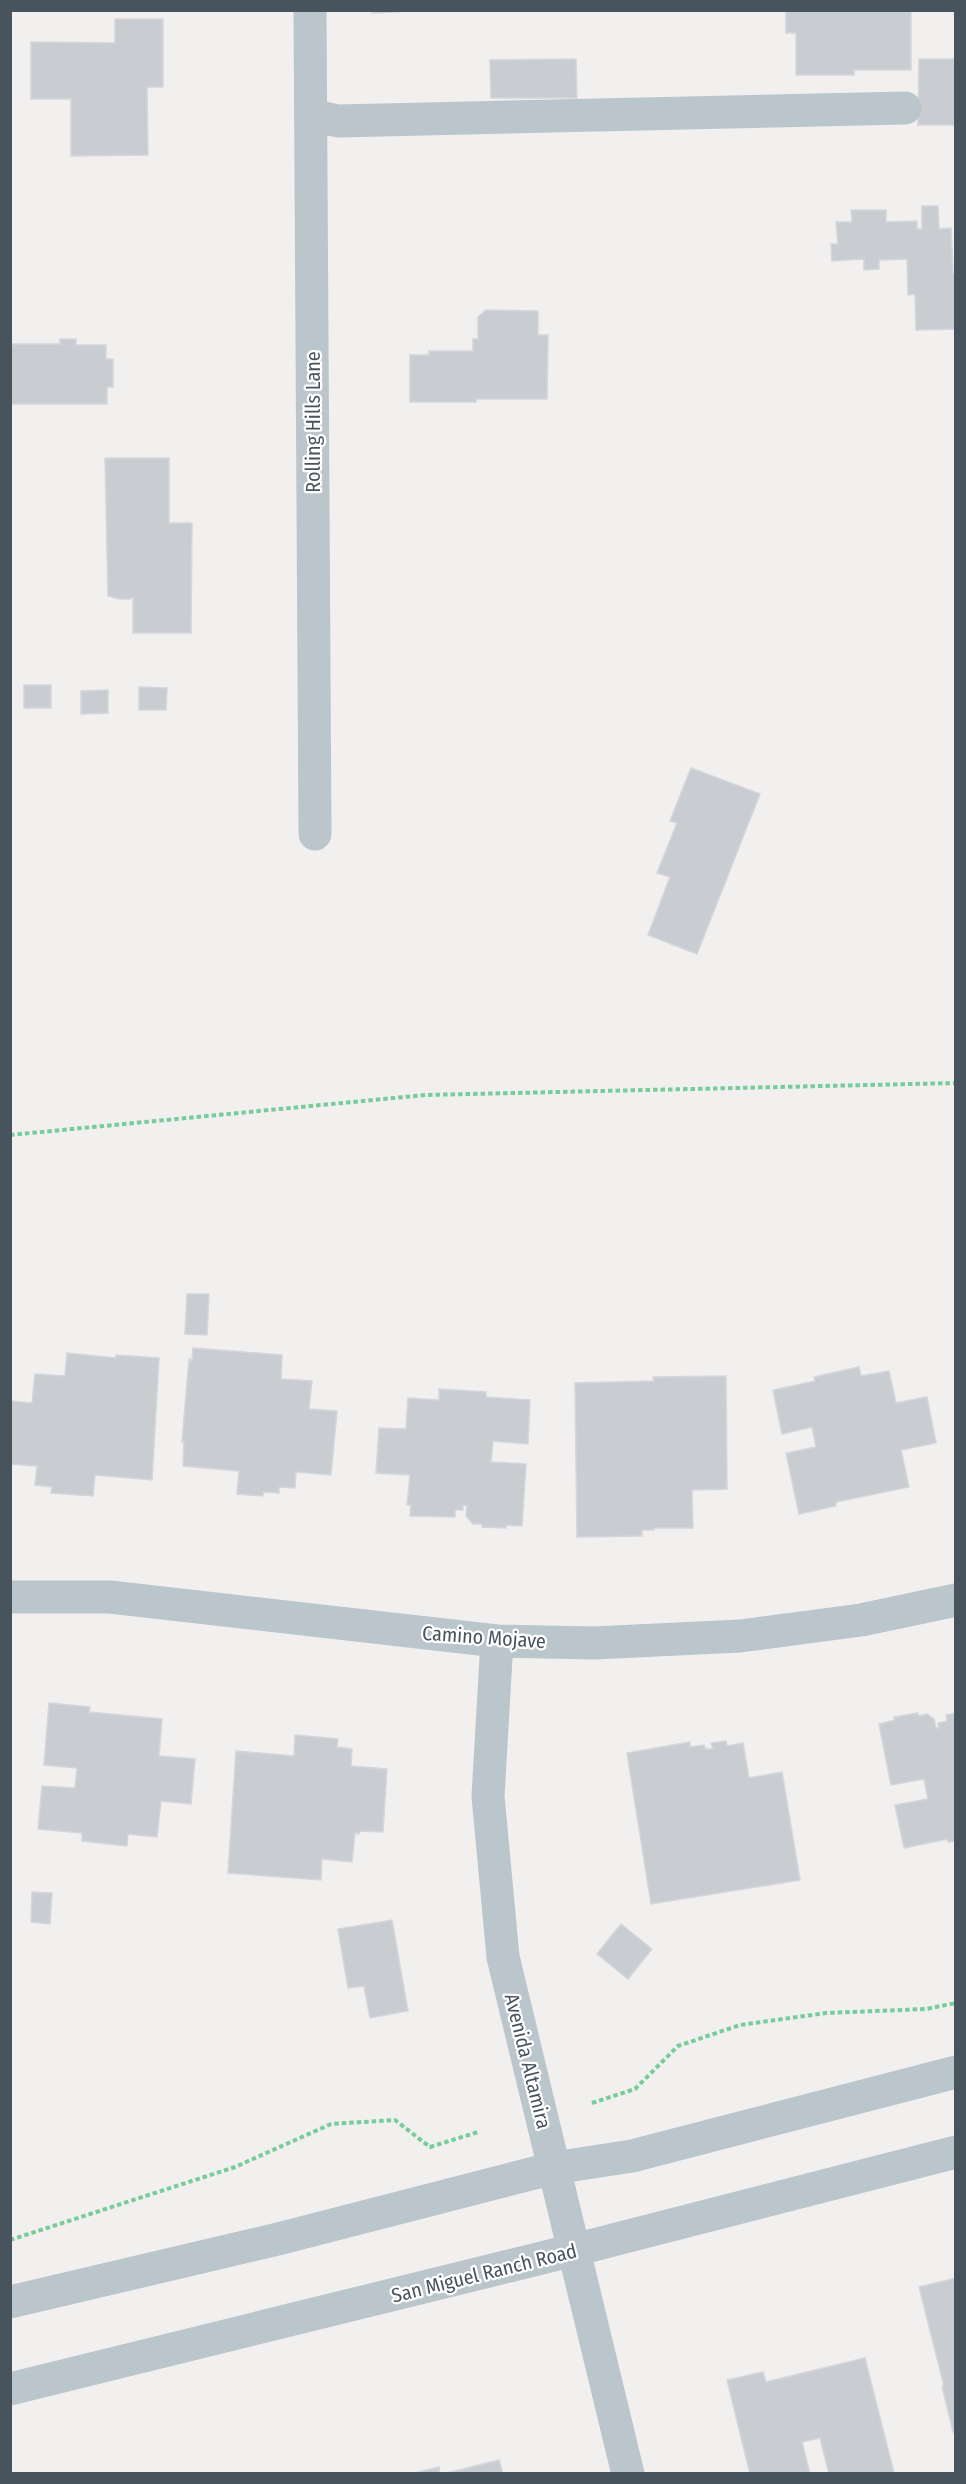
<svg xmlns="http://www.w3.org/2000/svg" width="966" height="2484" viewBox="0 0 966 2484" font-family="'Fira Sans Condensed',sans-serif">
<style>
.building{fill:#c9cdd2;stroke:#d3d6db;stroke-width:1.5}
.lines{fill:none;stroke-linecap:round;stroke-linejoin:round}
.path{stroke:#76cd9a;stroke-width:4;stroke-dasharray:4.5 3;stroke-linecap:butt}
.minor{stroke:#bbc5cc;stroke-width:33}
.labels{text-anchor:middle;stroke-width:4.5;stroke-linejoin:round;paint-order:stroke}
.street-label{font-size:20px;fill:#47545d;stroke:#fff}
</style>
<rect width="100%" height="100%" fill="#f2efef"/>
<path class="building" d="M372,10h39v1l-39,2z
M786,10h125v60h-57v5h-58v-42h-10z
M115,19h48v68h-16l1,68 -77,1v-57h-40v-57l84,1z
M576,59l1,39h-86l-1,-38z
M919,59h37v66h-38z
M922,206h16l1,23 12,-1 2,45h3v56l-40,1 -1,-36 -7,1 -1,-36 -28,1v9l-15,1v-11l-32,2 -1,-17h7l-2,-22h16l-1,-12h35v12l31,-1v8h5z
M486,310l52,1v24h10l-1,64h-71v3h-66v-47h19v-4h44v-12h5v-22z
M60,339h16v6h30v14h7v28h-6v17h-97v-60h50z
M105,458h64v65h23l-1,110h-58v-36l-3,2h-10l-12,-3z
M24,685h27v23h-27z
M139,687l28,1 -1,22h-27z
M108,690v23l-27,1v-23z
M691,768l69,26 -63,160 -49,-19 22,-58 -13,-4 20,-50 -7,-2z
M187,1294h22l-2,41 -22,-1z
M193,1348l89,7 -1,24 31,2 -3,28 28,2 -6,64 -35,-3 -1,16 -16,-1v6l-16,-1v4l-26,-2 2,-23 -56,-5 1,-24h-2l7,-83 3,1z
M67,1353l49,5v-3l43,3 -7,122 -57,-5 -2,21 -42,-3 1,-6 -17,-2 2,-19 -27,-2v-63l22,2 3,-29 30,2z
M859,1367l2,9 28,-5 7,32 31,-6 9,46 -35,7 8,37 -73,15v4l-37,8 -13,-61 30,-6 -4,-20 -30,7 -9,-44 42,-9 -1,-4z
M726,1376l1,113 -35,1 1,38h-39v2h-12v6l-65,1 -2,-154 79,-2 -1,-4z
M439,1389l47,3v5l44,3 -2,44 -35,-3 -2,21 35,2 -4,62 -16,-1v3l-24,-1v-3h-9l-7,-8 1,-10 -4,-1v5h-8v7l-45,-1 1,-11h-4l3,-30 -34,-2 3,-45 27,1 2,-31 31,2z
M49,1703l41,4 -1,5 73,7 -3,37 36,3 -4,45 -30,-3 -4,36 -29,-3 -1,12 -45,-5v-8l-44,-4 4,-43 33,2 2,-20 -33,-3z
M918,1713v3l9,-2 7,5 2,9h3l-1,-5 9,-2 -1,-6 10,-2v128l-8,1 -1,-3 -43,9 -9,-43 33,-6 -4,-20 -33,6 -12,-61 16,-4 -1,-3z
M295,1735l43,4 -1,8 15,2 -1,17 36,3 -4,63 -23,-1 -1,3 -4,-1 -3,29 -30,-3 -1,21 -93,-7 8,-122 58,5z
M726,1741l1,5 16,-3 6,35 33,-6 18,108 -149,24 -24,-151 63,-11v5l14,-2 2,4h7l-2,-6z
M32,1892l20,1 -2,31 -19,-2z
M392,1920l16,91 -38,7 -6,-32 -16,2 -10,-59z
M621,1924l31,25 -24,30 -31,-25z
M956,2278v153l-3,1 -11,-46h2l-25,-99z
M865,2358l29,115 -65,1 -9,-36 -18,4 8,32h-60l-23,-94 36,-8 3,10z
M499,2460l4,14h-60z
M439,2467l1,7h-30z"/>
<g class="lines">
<path class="path" d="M10,1135l415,-40 531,-12
M592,2103l43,-14 43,-43 62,-21 86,-12 100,-4 30,-6
M10,2240l225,-73 96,-43 64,-4 35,27 48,-15"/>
<path class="minor" d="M310,10l5,824
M311,115l27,6 567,-13
M10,1597h100l387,44 97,2 146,-7 121,-16 95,-20
M497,1641l-9,155 15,161 125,517
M10,2302l268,-63 276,-71 78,-12 324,-84
M10,2389l564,-139 382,-98"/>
</g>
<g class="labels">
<g class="street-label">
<text transform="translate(313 422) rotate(-90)" y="7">Rolling Hills Lane</text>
<text transform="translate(484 1637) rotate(4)" y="7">Camino Mojave</text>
<text transform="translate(528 2061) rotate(76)" y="7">Avenida Altamira</text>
<text transform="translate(484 2273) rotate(-14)" y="7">San Miguel Ranch Road</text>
</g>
</g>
<rect width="966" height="2484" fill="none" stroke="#47545d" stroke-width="24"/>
</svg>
